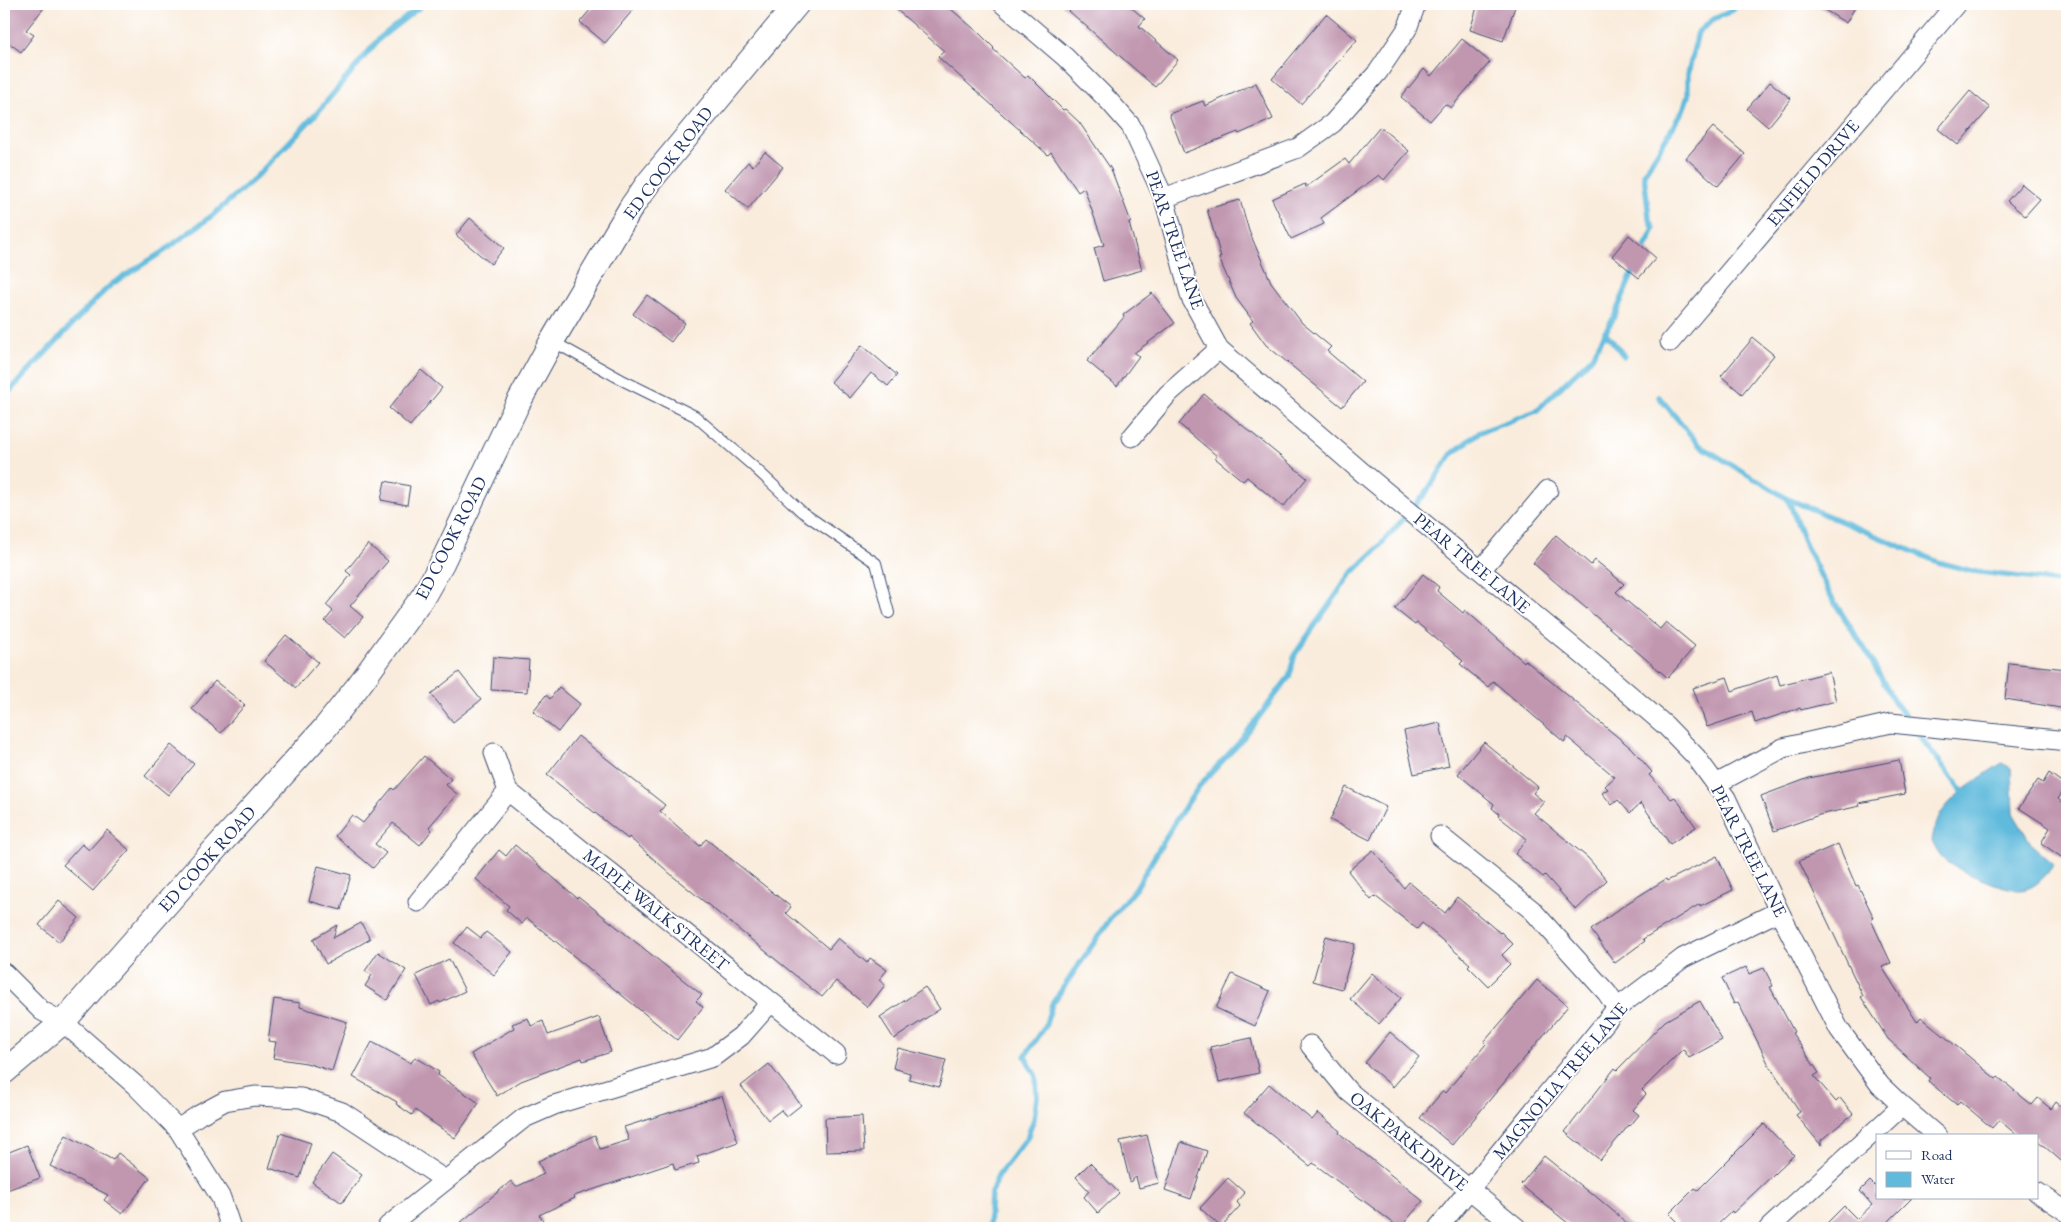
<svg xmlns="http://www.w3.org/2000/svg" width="2071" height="1232" viewBox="0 0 2071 1232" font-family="'EB Garamond',serif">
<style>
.water{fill:#5fbadc;stroke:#3d749d}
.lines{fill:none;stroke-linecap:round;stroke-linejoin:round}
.stream{stroke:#5fbadc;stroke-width:5.5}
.building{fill:#c197b0}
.service-casing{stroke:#3c4b71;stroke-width:12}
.minor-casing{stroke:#3c4b71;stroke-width:21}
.tertiary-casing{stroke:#3c4b71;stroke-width:26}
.service{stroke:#fff;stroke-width:10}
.minor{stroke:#fff;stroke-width:19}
.tertiary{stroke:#fff;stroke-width:24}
.labels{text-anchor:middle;stroke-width:4;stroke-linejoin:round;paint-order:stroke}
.street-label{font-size:18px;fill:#1b2f5e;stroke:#fff}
</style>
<rect width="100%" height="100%" fill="#fff"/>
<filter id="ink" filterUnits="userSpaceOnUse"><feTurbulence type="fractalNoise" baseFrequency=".02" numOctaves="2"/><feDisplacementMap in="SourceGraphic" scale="10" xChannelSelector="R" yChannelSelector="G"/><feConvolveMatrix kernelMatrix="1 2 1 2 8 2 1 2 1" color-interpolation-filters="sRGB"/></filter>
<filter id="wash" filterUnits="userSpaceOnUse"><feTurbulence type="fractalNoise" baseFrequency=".0096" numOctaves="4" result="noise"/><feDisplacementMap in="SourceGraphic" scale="20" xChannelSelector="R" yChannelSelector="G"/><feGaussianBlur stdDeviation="1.12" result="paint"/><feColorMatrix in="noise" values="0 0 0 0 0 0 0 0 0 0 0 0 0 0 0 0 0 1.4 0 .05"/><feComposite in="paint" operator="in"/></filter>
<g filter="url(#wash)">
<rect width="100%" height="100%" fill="#f9ecdc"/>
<path class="water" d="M2002,763l9,5 2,45 19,32 22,19c-7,11 -19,25 -33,26 -16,0 -68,-20 -79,-32 -4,-5 -8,-11 -10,-17 2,-11 6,-25 13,-33 12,-16 40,-34 57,-45z"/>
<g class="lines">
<path class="stream" d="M1642,254l12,-25 -5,-12 -5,-43 39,-64 5,-14v-22l10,-42 16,-13 15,-7 10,-8
M1605,332l19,24
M4,397l93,-99 15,-14 52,-33 49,-36 42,-37 62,-65 63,-75 43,-34
M1659,397l40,48 89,54 150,63 34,9 95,12
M1788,499l18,47 25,51 35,54 28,50 15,20
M1915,730l51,66
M989,1228l2,-35 7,-18 29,-37 7,-19 3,-22 -1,-20 -11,-21 20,-29 7,-23 61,-89 23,-27 42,-71 22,-32 39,-42 50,-66 6,-23 55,-79 26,-25 49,-56 26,-39 27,-22 58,-22 56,-54 23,-42 20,-48"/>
</g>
<g id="blocks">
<path class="building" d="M4,4h43l-21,26 8,5 -13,17 -17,-13z
M595,4h43l-33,39 -25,-21z
M890,4h55l35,30 14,14 -1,1 32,29 3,-3 35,35 2,-1 14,13 32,47 20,53 -2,1 13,47 -39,11 -9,-33 10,-3 -20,-57 -6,4 -27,-40 -3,3 -110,-98 6,-6z
M1061,4h66l18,15 -6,7 39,34 -23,27z
M1478,4h38l-13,37 -33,-11z
M1815,4h42l-11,19z
M1326,14l31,26 -56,64 -29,-25z
M1462,39l28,23 -39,46 -6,-4 -15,17 -29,-24 23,-28 7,7z
M1770,82l21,17 -23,28 -21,-18z
M1256,83l17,36 -34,15 -1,-2 -54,21 -15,-39 34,-13 2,5z
M1970,91l20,17 -32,37 -20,-16z
M1380,127l29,24 -25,29 -5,-5 -58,43 3,6 -33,15 -19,-40 33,-15 1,3 39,-28 4,5z
M1713,127l32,27 -27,32 -32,-28z
M765,152l18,15 -35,42 -23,-20 23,-27 5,4z
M2022,184l18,15 -15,17 -18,-15z
M1240,200l9,31 22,51 31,41 29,24 -4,4 36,31 -21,25 -76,-62 -16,-22 3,-2 -17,-23 -17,-40 2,-1 -14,-48z
M470,218l34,30 -13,16 -35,-29z
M1629,235l27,23 -17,20 -27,-22z
M1152,293l23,30 -41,30 5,3 -22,30 -30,-25 37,-44 -1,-2z
M647,295l38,28 -14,19 -38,-28z
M1753,338l21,17 -32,39 -21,-18z
M862,345l35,30 -9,11 -17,-13 -21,25 -19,-16z
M421,370l21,18 -32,38 -21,-18z
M1204,394l103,84 -24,29 -36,-30 -4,4 -28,-23 2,-2 -38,-32z
M385,481l25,5 -3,19 -26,-5z
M1556,535l35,30 4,-5 29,24 -8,8 44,37 6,-7 29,24 -27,32 -135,-115z
M368,544l20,17 -38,45 13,11 -18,21 -20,-17 8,-10 -7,-6 25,-30 -5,-4z
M1423,574l16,13 -2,4 26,22 2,-3 59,52 1,-2 106,88 21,24 -3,3 22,24 4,-2 21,30 -26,17 -29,-41 -11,10 -12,-13 -6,5 -10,-12 6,-4 -3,-3 10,-9 -48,-40 -3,5 -71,-61 -5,6 -28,-23 3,-3 -46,-38 -2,2 -20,-16z
M286,635l32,27 -22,26 -32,-27z
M493,657l36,3 -2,32 -36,-2z
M2009,663l58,6v40l-62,-10z
M459,672l22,28 -28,22 -22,-28z
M1829,672l7,29 -35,9 -1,-2 -45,15 -3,-11 -45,15 -14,-39 34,-11 5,14 45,-16 3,10z
M215,681l30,24 -24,28 -29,-24z
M559,687l21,17 -22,28 -25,-21 13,-16 4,4z
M1440,723l9,43 -35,8 -10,-43z
M578,736l87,69 -5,6 40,35 6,-7 85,68 -5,6 43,36 9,-11 29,25 3,-5 17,12 -8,10 6,5 -17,22 -32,-26 -14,16 -147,-119 -46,-41 -1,2 -81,-64z
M1484,742l54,45 -5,6 11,9 -10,11 54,45 19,22 -31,30 -31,-35 -2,2 -28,-23 12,-15 -29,-23 1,-2 -7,-6 2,-4 -36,-30z
M171,745l23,19 -26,31 -23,-19z
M424,756l27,23 -5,6 11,9 -28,33 3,3 -12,15 -27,-22 -18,21 11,9 -13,15 -38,-32 17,-21 11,8 29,-35 2,2z
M1899,760l6,34 -46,9 1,3 -41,9 -45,16 -13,-35 48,-18z
M2049,773l18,13 -9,13 9,6v56l-26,-18 9,-15 -31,-20 19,-28 5,3z
M1346,787l40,20 -16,33 -40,-20z
M107,830l22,20 -36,41 -30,-26 19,-21 7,6z
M1838,844l18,42 2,-1 16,33 -3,2 20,43 -9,4 35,55 4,-5 75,62 2,-2 34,28 6,-7 13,11 5,-7 11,9v55l-30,-26v-4h-19l-19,-16 -7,8 -32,-27 -3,4 -29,-24 2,-3 -42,-39 -27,-42 2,-1 -64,-135z
M515,845l62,53 1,-2 124,99 -6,6 7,6 -26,33 -150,-122 -5,6 -16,-14 3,-4 -33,-27 23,-29 7,6z
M1373,850l31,38 5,-6 36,31 12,-16 43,36 1,-1 12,12 -11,11 8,9 -22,22 -20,-20 2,-2 -48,-41 -5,6 -42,-33 -4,4 -23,-29z
M1717,856l16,34 -33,16v-2l-57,35 2,2 -30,22 -24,-33 35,-26 40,-25 1,2z
M318,866l33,9 -10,35 -32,-9z
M59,901l20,17 -20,24 -20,-17z
M361,923l9,16 -44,25 -13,-25 24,-14 -4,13z
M467,927l14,11 5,-6 26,20 -18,23 -40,-32z
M1326,936l29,8 -13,45 -29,-8z
M378,952l28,18 -19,30 -22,-14 7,-11 -7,-4z
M449,959l16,32 -25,12 -1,-2 -8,4 -15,-30z
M1746,967l3,7 15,-6 9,18 -3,1 24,45 -2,1 27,40 -5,3 22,26 4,-4 13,16 -32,26v5l-25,-30 4,-3 -31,-47 -31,-63 -4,2 -12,-26z
M1372,973l29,25 -22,26 -29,-25z
M1232,974l38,17 -15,35 -39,-18z
M1537,980l31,26 -116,139 -32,-27 23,-27 2,2 41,-49 -2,-2z
M925,987l15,22 -46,30 -14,-22z
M274,999l26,4v4l47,15 -15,49 -26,-8 -33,-5 3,-16 -8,-1z
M1700,1001l22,39 -33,18 -6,-9 -41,41 4,4 -13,16 6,5 -9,11 -1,-1 -29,35 -35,-28 50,-64 2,2 48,-49z
M599,1017l12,35 -28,9 -1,-3 -61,23 -24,15 -26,-42 43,-26 -2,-4 16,-6 3,8 12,-5 5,14z
M1390,1032l29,25 -26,30 -28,-24z
M1251,1038l8,35 -40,9 -9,-35z
M372,1042l39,21 4,-6 7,4 17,11 -1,3 41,28 -24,35 -40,-28 -3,5 -16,-11 1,-2 -44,-25z
M898,1048l48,12 -7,27 -30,-8 1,-6 -17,-5z
M769,1064l32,41 -15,12 -5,-7 -13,10 -27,-34z
M1269,1084l43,36 6,-7 22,18 -1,2 84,68 -23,27 -87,-65 -3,3 -66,-53z
M722,1096l16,46 -41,14 2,7 -24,7 -2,-7 -99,33 1,2 -36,17 4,5 -10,8h-79l57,-47 5,6 28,-13 -6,-13 57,-26 5,14 29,-9 -5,-13z
M862,1116l2,35 -38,1 -1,-34z
M1764,1124l30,31 -61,58 -1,-2 -18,17h-31l-14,-14 26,-26 3,2z
M280,1133l31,10 -11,35 -31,-10z
M66,1135l47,25 5,-7 32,25 -28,36 -18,-14 4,-5 -58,-29z
M1147,1135l12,48 -20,5 -3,-11 -6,5 -10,-41z
M1181,1142l26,9 -16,48 -26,-9z
M27,1145l13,33 -36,13v-37z
M332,1154l30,21 -20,28 -30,-21z
M1544,1156l48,39 1,-1 40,34h-59l-47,-38 -6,-6z
M1090,1163l29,30 -21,20 -14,-16 5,-6 -13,-14z
M1228,1178l17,15 -8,9 3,4 -19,21 -21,-19z
M1870,1181l7,7v10h35l-30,30h-60l22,-22 13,13 15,-14 -12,-14z"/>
</g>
</g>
<g filter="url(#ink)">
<use href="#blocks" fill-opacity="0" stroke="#3c4b71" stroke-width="1"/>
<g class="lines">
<g class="service-casing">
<path id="service" d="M552,341l72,40 71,35 59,51 48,45 74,51 13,50"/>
</g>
<g class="minor-casing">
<path id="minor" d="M1003,4l62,53 44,44 22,25 33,72 27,100 28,51 144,124 233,193 70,60 30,31 30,41 53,113 60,118 41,56 22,21 35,30
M1164,198l134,-50 35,-25 45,-51 29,-43 9,-25
M1670,342l286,-338
M1132,437l36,-43 51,-45
M1481,570l67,-80
M494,753l14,38 328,263
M1716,784l67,-36 108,-25 176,18
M1440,836l92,74 75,83 10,15
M418,902l90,-111
M4,973l38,38 21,11 72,63 43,44 43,69 10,30
M1310,1045l38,46 169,137
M178,1129l21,-14 26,-14 30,-5 46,2 41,14 103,68
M2037,1192l30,20
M388,1226l136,-108 30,-13 159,-48 28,-21 30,-34
M1438,1228l179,-220 66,-50 96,-47
M1769,1228l133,-122"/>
</g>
<g class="tertiary-casing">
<path id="tertiary" d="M4,1072l59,-50 136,-155 126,-139 34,-43 65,-90 18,-32 74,-156 36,-66 80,-135 17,-24 148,-178"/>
</g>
<use href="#service" class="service"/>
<use href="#minor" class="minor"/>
<use href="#tertiary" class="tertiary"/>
</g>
</g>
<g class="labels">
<g class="street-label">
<text transform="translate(668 163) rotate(-53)" y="6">ED COOK ROAD</text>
<text transform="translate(1813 173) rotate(-50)" y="6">ENFIELD DRIVE</text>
<text transform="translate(1175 240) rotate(71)" y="6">PEAR TREE LANE</text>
<text transform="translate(451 538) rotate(-63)" y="6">ED COOK ROAD</text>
<text transform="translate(1472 563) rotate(40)" y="6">PEAR TREE LANE</text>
<text transform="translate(1749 851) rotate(63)" y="6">PEAR TREE LANE</text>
<text transform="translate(207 859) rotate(-48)" y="6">ED COOK ROAD</text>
<text transform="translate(656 910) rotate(39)" y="6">MAPLE WALK STREET</text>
<text transform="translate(1560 1081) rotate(-50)" y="6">MAGNOLIA TREE LANE</text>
<text transform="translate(1409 1141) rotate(39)" y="6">OAK PARK DRIVE</text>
</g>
</g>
<rect width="2071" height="1232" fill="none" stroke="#fff" stroke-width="20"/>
<rect x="1876" y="1134" width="162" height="65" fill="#ffffff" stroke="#a4acbf"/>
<rect x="1886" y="1151" width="25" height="8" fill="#ffffff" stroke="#a4acbf"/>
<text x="1921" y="1160" font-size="15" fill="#1b2f5e">Road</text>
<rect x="1886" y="1172" width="25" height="15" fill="#5fbadc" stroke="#a4acbf"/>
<text x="1921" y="1184" font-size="15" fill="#1b2f5e">Water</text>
</svg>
